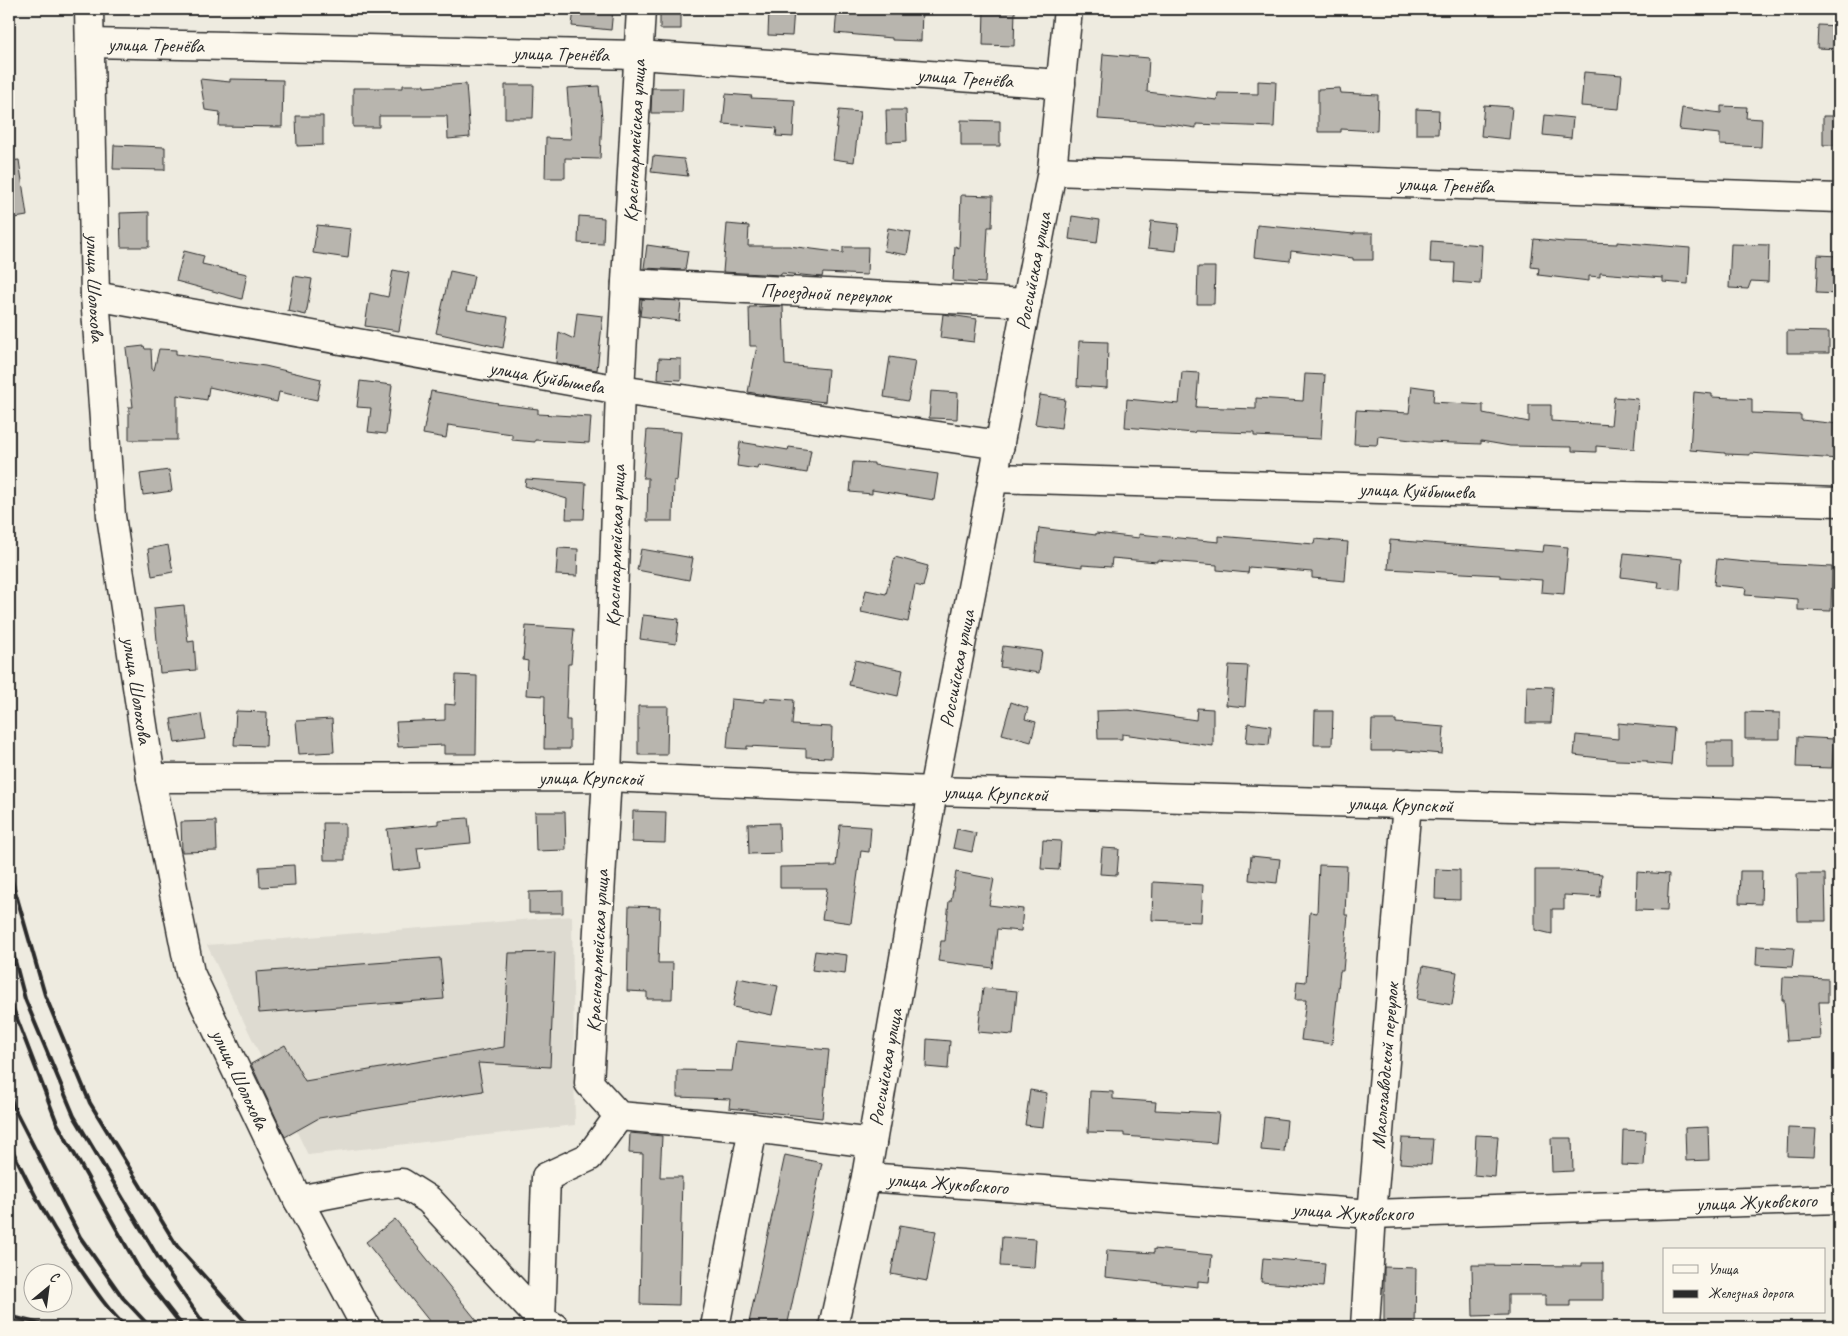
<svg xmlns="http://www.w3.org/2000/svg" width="1848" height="1336" viewBox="0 0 1848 1336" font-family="Caveat,sans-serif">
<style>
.built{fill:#dedbd1}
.building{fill:#b8b5ae;stroke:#2b2b2b}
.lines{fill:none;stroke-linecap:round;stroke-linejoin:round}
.minor-casing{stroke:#2b2b2b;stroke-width:31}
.major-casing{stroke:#2b2b2b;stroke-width:31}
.minor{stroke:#fbf7ec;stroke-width:28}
.major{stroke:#fbf7ec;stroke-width:28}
.rail{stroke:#2b2b2b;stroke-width:4}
.labels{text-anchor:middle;stroke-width:4.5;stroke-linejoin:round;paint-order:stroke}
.street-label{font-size:20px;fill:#2b2b2b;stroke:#fbf7ec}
</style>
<rect width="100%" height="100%" fill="#eeebe0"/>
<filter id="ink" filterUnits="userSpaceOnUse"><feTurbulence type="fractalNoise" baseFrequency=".02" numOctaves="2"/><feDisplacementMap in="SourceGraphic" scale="10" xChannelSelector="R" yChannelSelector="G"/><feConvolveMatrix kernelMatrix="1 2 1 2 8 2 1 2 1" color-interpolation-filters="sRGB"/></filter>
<g filter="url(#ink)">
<path class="built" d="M572,916l3,209 -267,30 -101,-210z"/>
<path class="building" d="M574,9h39l-2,21 -39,-4z
M660,9h21v20h-21z
M769,9h25l-2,27 -24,-1z
M837,9h85l-1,32 -29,-1v-2l-57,-5z
M984,10h31l-1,36 -31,-1z
M1818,25l21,1v23l-22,-1z
M1103,54l46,4 -2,34 70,8 1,-7 40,1v-13l18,1 -2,45 -78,-3v4l-26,-4 -72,-5z
M1584,72l38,3 -3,34 -38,-3z
M200,79l30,3v-3l53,1 -1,47 -63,-1 1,-14 -15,-2z
M466,84l4,53 -22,2 -1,-23h-68v11h-26v-39h50v-3h21v2z
M505,85h29l-1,33h-28z
M599,86l3,32 -2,41 -35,-1v20h-20l1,-40 25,1 -4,-51z
M652,88h31l-1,25h-31z
M1340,88l1,5 37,2 -1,36 -36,-2v3h-23v-43z
M726,94l26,2 -1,2 44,2 -2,37 -17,-1 1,-8 -54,-4z
M1484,105l28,2 -3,32 -28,-3z
M1721,106l26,1 -1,11 16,1 -1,28 -41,-2v-11l-41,-4 3,-22 39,5z
M1416,109l23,1 -1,24h-22z
M839,110l21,2 -6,50 -21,-3z
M886,110h20l1,31 -20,1z
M1545,115l28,3 -2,20 -28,-3z
M296,116h27v29l-26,1z
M1823,116h16v29h-16z
M961,120l39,1v25h-39z
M114,145l51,2v23l-52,-1z
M653,156l31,3 4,17 -37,-4z
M19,160l8,56 -18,3v-58z
M961,195l32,1 -1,31h-4l-3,56 -32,-2 2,-35 4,2z
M149,212v35h-28l-1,-34z
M579,216l25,2 -1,26 -25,-1z
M1072,216l28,4 -3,23 -28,-4z
M1151,221l28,3 -3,27 -28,-3z
M727,224l22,2 -1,20h41l54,7v-6h25l-1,28 -44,-2 -1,4 -41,-4v2l-58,-3z
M317,225l34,4 -3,29 -35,-5z
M1257,225l97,9v-1h19v27h-20v-2l-62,-7 -1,10 -36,-4z
M888,228l23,4 -4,23 -23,-4z
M1534,239l29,3 54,2v-2l73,6 -2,36 -25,-2v-4l-63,-5v4l-11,-1v5l-51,-6 1,-7 -8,-1z
M1431,241l51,4 -2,39 -26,-2 1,-19 -25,-1z
M1731,244l38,1 -1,37 -17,-1 -3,8 -19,-1z
M647,245l41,6 -3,19 -41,-2z
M184,251l20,5 -2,8 45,10 -5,25 -66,-18z
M1818,255l21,1v38l-23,-1z
M1198,267h17l-1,37h-17z
M393,270l16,3 -10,58 -34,-5 5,-33 18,4z
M450,271l24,5 -7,34 41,7 -5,31 -67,-15z
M294,276l18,3 -6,36 -18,-4z
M642,299l39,2 -2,20 -39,-5z
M783,306l2,59 43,4 -3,33 -54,-6 -23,-4 9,-46h-7l-1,-39z
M577,313l26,3 -6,54 -41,-7 3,-31 15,7z
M943,314l34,5 -3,23 -34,-4z
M1787,331l42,1v21h-42z
M1079,341l29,1 -1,46 -30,-2z
M144,346l1,3h6l1,20 2,1 5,-21 17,1v4l89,12 56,13 -4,21 -38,-8 -2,10 -68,-15 -2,13 -30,-5v45h-48v-33h4l-7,-59z
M890,357l25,4 -7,40 -24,-4z
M659,358l22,1v21l-23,-1z
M1182,372l17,1 -3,34 60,2v-11l47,3 2,-27 20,1 -4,64 -67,-3v-3l-59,-2 -1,2 -69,-6 2,-28 52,5z
M360,381l32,4 -6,49 -18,-2 3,-24 -14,-1z
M1412,386l22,3 -1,13 50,3v8l46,9v-17h22v16l60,4 3,-28 24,2 -4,50 -38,-3v6l-24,-1v-4l-62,-1 -29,-5v3l-53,-2 -50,-6 -1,9 -23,-1 2,-34 53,3z
M431,391l67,12 -1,1 41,5v5l53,3 -2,26 -54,-3v2l-23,-2v-6l-64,-9 -2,13 -23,-4z
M931,391l27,2 -1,26 -28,-1z
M1694,392l18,2v3l40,2v14l49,2v5l38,4v35l-89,-6v2l-25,-1v-1l-35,-3z
M1040,395l25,4 -4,29 -26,-4z
M647,430l34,2 -4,49 -3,-1 -1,41h-26l1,-43h-5z
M740,442l48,8 1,-3 22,3 -4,23 -49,-8 -1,4 -20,-3z
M853,462l21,1v2l64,9 -4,26 -62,-10v4l-22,-2z
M169,470l3,21 -29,4 -3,-21z
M526,479l60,4 -2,36h-18l1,-20 -42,-13z
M1039,528l57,7v-2l43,5v-4l80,8v-6l95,8 1,-5 33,3 -3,39 -33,-3v-6l-63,-5 -1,6 -31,-3v-5l-60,-5v2l-45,-4 -1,9 -29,-2v2l-47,-6z
M1390,540l153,12 1,-7 24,2 -4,47 -23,-2 1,-12 -42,-3v-2l-112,-6z
M168,545l5,27 -21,4 -4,-27z
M558,548l20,1 -1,27 -21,-1z
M641,549l52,9 -4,22 -52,-10z
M1624,553l58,6 -2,31 -22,-2 1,-6 -38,-5z
M895,557l33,9 -5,21 -8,-2 -7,37 -47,-10 5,-22 20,4z
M1717,559l39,4 76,4 -1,44 -33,-1v-11l-53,-4 1,-7 -32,-3z
M184,605l4,37 6,-1 2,29 -36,3 -6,-65z
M643,615l36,4 -3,25 -36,-5z
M526,626l48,3 -3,35h-3l-2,56h4v29h-26l1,-53 -19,-1 2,-34 -5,-1z
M1003,646l39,5 -3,22 -39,-6z
M855,660l48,10 -5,26 -49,-11z
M1229,665l19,1 -3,41 -19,-2z
M456,675l21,1 -1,78h-32v-9l-46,2 -2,-25 49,-2v-16l10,1z
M1527,686l26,1 -2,36h-25z
M765,698l29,2 -2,25 40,2 -1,31 -25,-1v-8l-59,-3v3l-20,-1 4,-49 34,3z
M1011,702l17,6 -3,11 11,3 -5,20 -29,-8z
M638,706h30l-1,49h-29z
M1197,708l16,1v37l-91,-12v5h-24l-1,-28 32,-1 67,10z
M236,711l31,1 -1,34 -32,-1z
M1315,711h18l-1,34h-18z
M1745,712l35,1v26h-35z
M201,714l4,25 -30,4 -4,-24z
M332,719l2,33 -35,2 -3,-33z
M1372,720h24v3l48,4 -2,27 -47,-4v1h-24z
M1248,723l23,3 -2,19 -23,-2z
M1618,723l56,5 -3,37 -24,-2v-2l-30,-1 -43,-5 2,-20 42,4z
M1797,737l37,2 -2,29 -36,-1z
M1707,742h25v26h-25z
M633,811l33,1 -1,31 -33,-1z
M535,812h30l1,38 -30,1z
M468,818l3,25 -54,5 3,20 -28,3 -5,-42 51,-5v-4z
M216,821l1,30 -35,1 -1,-30z
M323,823h22v37h-21z
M779,823l1,30 -31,1 -1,-30z
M840,825l31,2 -2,25 -8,-1 -10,72 -29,-4 5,-31h-47v-21l56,-1z
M957,829l19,4 -4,19 -19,-4z
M1043,840l18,1 -2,29 -18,-1z
M1102,848l17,1 -2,26 -17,-1z
M1251,856l29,3 -3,24 -28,-3z
M294,865l1,20 -35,2 -1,-20z
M1319,865l28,1 -2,49h3l-5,56h-3l-8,73 -31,-4 5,-40h-11l2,-19 9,1 4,-70 7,1z
M1436,869l24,1v30l-25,-1z
M1535,870h29l38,4 -2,23 -36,-2v14h-12v25l-17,-4z
M1740,871h22l-1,33 -22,-1z
M956,872l38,7 -5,26 34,4 -2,22 -24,-2 -4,39 -55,-7 3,-20h4l4,-40h2z
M1637,872l32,2 -2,37 -31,-1z
M1797,874h28l1,47h-28z
M1153,882l50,3 -2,37 -49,-2z
M563,891v22h-34v-21z
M629,906l31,1 -2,56h15l-1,36h-25v-7l-20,-1z
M1757,946l37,2 -2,19 -36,-2z
M815,951l32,4 -2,19 -33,-4z
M555,952l-5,115 -72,-4 5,28 -164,27 -34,19 -34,-73 34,-19 20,36 199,-34 5,-94z
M440,958l4,41 -185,14 -3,-41z
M1423,966l34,6 -5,33 -35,-6z
M1783,977l45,2v23h-9l2,37 -34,2 -3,-41h-2z
M738,978l40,8 -6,29 -39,-8z
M983,988l34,3 -4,44 -35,-3z
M927,1039l23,2 -2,28 -22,-2z
M736,1041l93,9 -7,68 -93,-10 1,-9 -53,-2v-27l55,1z
M1030,1090l17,3 -4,34 -18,-2z
M1090,1091l23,1v7l43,3 -1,8 64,3 -3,30 -92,-7v-3l-36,-1z
M1264,1117l23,3 -3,32 -23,-2z
M1708,1127l1,33 -23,1 -1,-33z
M1788,1128l28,1 -2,28 -27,-1z
M1623,1130l23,1 -2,35 -22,-1z
M630,1133l32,3 -2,41h22l-3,128 -39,-1 3,-150 -14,-1z
M1476,1135l22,1 -3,41 -21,-2z
M1402,1138l31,1 -2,26 -31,-2z
M1551,1138h21l1,33 -21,1z
M785,1155l37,8 -35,164h-39z
M395,1219l87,108h-48l-68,-85z
M900,1225l36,6 -9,50 -36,-7z
M1002,1237l34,2 -2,29 -34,-2z
M1154,1249l58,6 -3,27 -11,-1v6l-93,-10 2,-27 47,3z
M1263,1258l62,5 -2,24 -62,-5z
M1582,1263h21v37h-33v6h-25v-11h-37v20l-35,1 -1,-51 110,1z
M1384,1267l32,1 -1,59h-31z"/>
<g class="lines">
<g class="minor-casing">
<g id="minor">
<path id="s1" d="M89,9l6,287 16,220 40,262 39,195 108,227 68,127"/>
<path d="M641,9l-21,381 -13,387 -18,306 30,33 134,12 119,15"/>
<path id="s2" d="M90,43l548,12 423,29"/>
<path id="s3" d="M1052,171l787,27"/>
<path id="s4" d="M626,283l401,20"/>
<path id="s5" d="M95,296l525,94 380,55"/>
<path id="s6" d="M993,478l846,24"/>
<path id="s7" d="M151,778l456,-1 326,14 906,25"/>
<path id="s8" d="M866,1177l506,37 467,-15"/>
<path d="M298,1200l73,-14 31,-3 27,17 112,120 13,7"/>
<path d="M541,1320l5,-143 43,-20 30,-41"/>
<path d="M715,1327l38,-199"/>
<path id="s9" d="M1365,1327l7,-113 35,-410"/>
</g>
</g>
<g class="major-casing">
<g id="major">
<path id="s10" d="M833,1327l33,-150 67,-386 119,-620 16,-162"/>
</g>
</g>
<use href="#minor" class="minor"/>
<use href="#major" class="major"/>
<path class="rail" d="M9,870l36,125 45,108 87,143 73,81
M9,938l16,61 49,117 85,143 47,68
M9,998l48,125 86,153 40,51
M9,1091l5,17 66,129 43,61 27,29
M9,1143c21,45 45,89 74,130 13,19 26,38 43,54
M9,1316l42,11"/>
</g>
</g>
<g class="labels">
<g class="street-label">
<text dy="7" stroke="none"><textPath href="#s2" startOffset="66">улица Тренёва</textPath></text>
<text dy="7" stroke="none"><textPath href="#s2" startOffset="471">улица Тренёва</textPath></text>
<text dy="7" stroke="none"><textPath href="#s2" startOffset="876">улица Тренёва</textPath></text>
<text transform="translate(634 141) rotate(-87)" y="7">Красноармейская улица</text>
<text dy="7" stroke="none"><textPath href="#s3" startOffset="394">улица Тренёва</textPath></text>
<text dy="7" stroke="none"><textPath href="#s10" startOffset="1075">Российская улица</textPath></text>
<text dy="7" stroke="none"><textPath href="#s1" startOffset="279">улица Шолохова</textPath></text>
<text dy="7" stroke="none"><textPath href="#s4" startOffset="200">Проездной переулок</textPath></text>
<text dy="7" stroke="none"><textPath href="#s5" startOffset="459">улица Куйбышева</textPath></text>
<text dy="7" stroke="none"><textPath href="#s6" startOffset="424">улица Куйбышева</textPath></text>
<text transform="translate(615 546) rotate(-88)" y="7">Красноармейская улица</text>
<text dy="7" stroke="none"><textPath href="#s10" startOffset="670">Российская улица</textPath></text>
<text dy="7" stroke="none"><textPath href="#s1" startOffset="684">улица Шолохова</textPath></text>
<text dy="7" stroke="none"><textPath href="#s7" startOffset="440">улица Крупской</textPath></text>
<text dy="7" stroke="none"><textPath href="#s7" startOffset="845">улица Крупской</textPath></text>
<text dy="7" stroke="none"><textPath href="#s7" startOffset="1250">улица Крупской</textPath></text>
<text transform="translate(597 951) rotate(-87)" y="7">Красноармейская улица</text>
<text dy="7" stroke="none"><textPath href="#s9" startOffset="262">Маслозаводской переулок</textPath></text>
<text dy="7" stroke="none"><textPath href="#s10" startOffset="265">Российская улица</textPath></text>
<text dy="7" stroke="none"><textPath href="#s1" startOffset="1089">улица Шолохова</textPath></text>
<text dy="7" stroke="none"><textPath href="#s8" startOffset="82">улица Жуковского</textPath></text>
<text dy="7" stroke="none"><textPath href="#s8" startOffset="892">улица Жуковского</textPath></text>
<text dy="7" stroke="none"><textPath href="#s8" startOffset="488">улица Жуковского</textPath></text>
</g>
</g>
<rect width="1848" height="1336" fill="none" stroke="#fbf7ec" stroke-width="30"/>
<rect x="15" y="15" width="1818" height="1306" fill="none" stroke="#2b2b2b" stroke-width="2" filter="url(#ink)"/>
<rect x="1663" y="1248" width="162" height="65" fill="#fbf7ec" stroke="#a8a59f"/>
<rect x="1673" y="1265" width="25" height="8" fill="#fbf7ec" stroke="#a8a59f"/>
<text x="1708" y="1274" font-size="15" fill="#2b2b2b">Улица</text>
<rect x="1673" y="1290" width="25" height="8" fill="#2b2b2b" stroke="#a8a59f"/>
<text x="1708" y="1298" font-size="15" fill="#2b2b2b">Железная дорога</text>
<g transform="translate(48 1288) rotate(29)"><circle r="24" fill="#fbf7ec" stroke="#a8a59f"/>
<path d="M0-4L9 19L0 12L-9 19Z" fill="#2b2b2b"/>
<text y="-8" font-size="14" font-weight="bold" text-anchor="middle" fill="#2b2b2b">С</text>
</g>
</svg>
